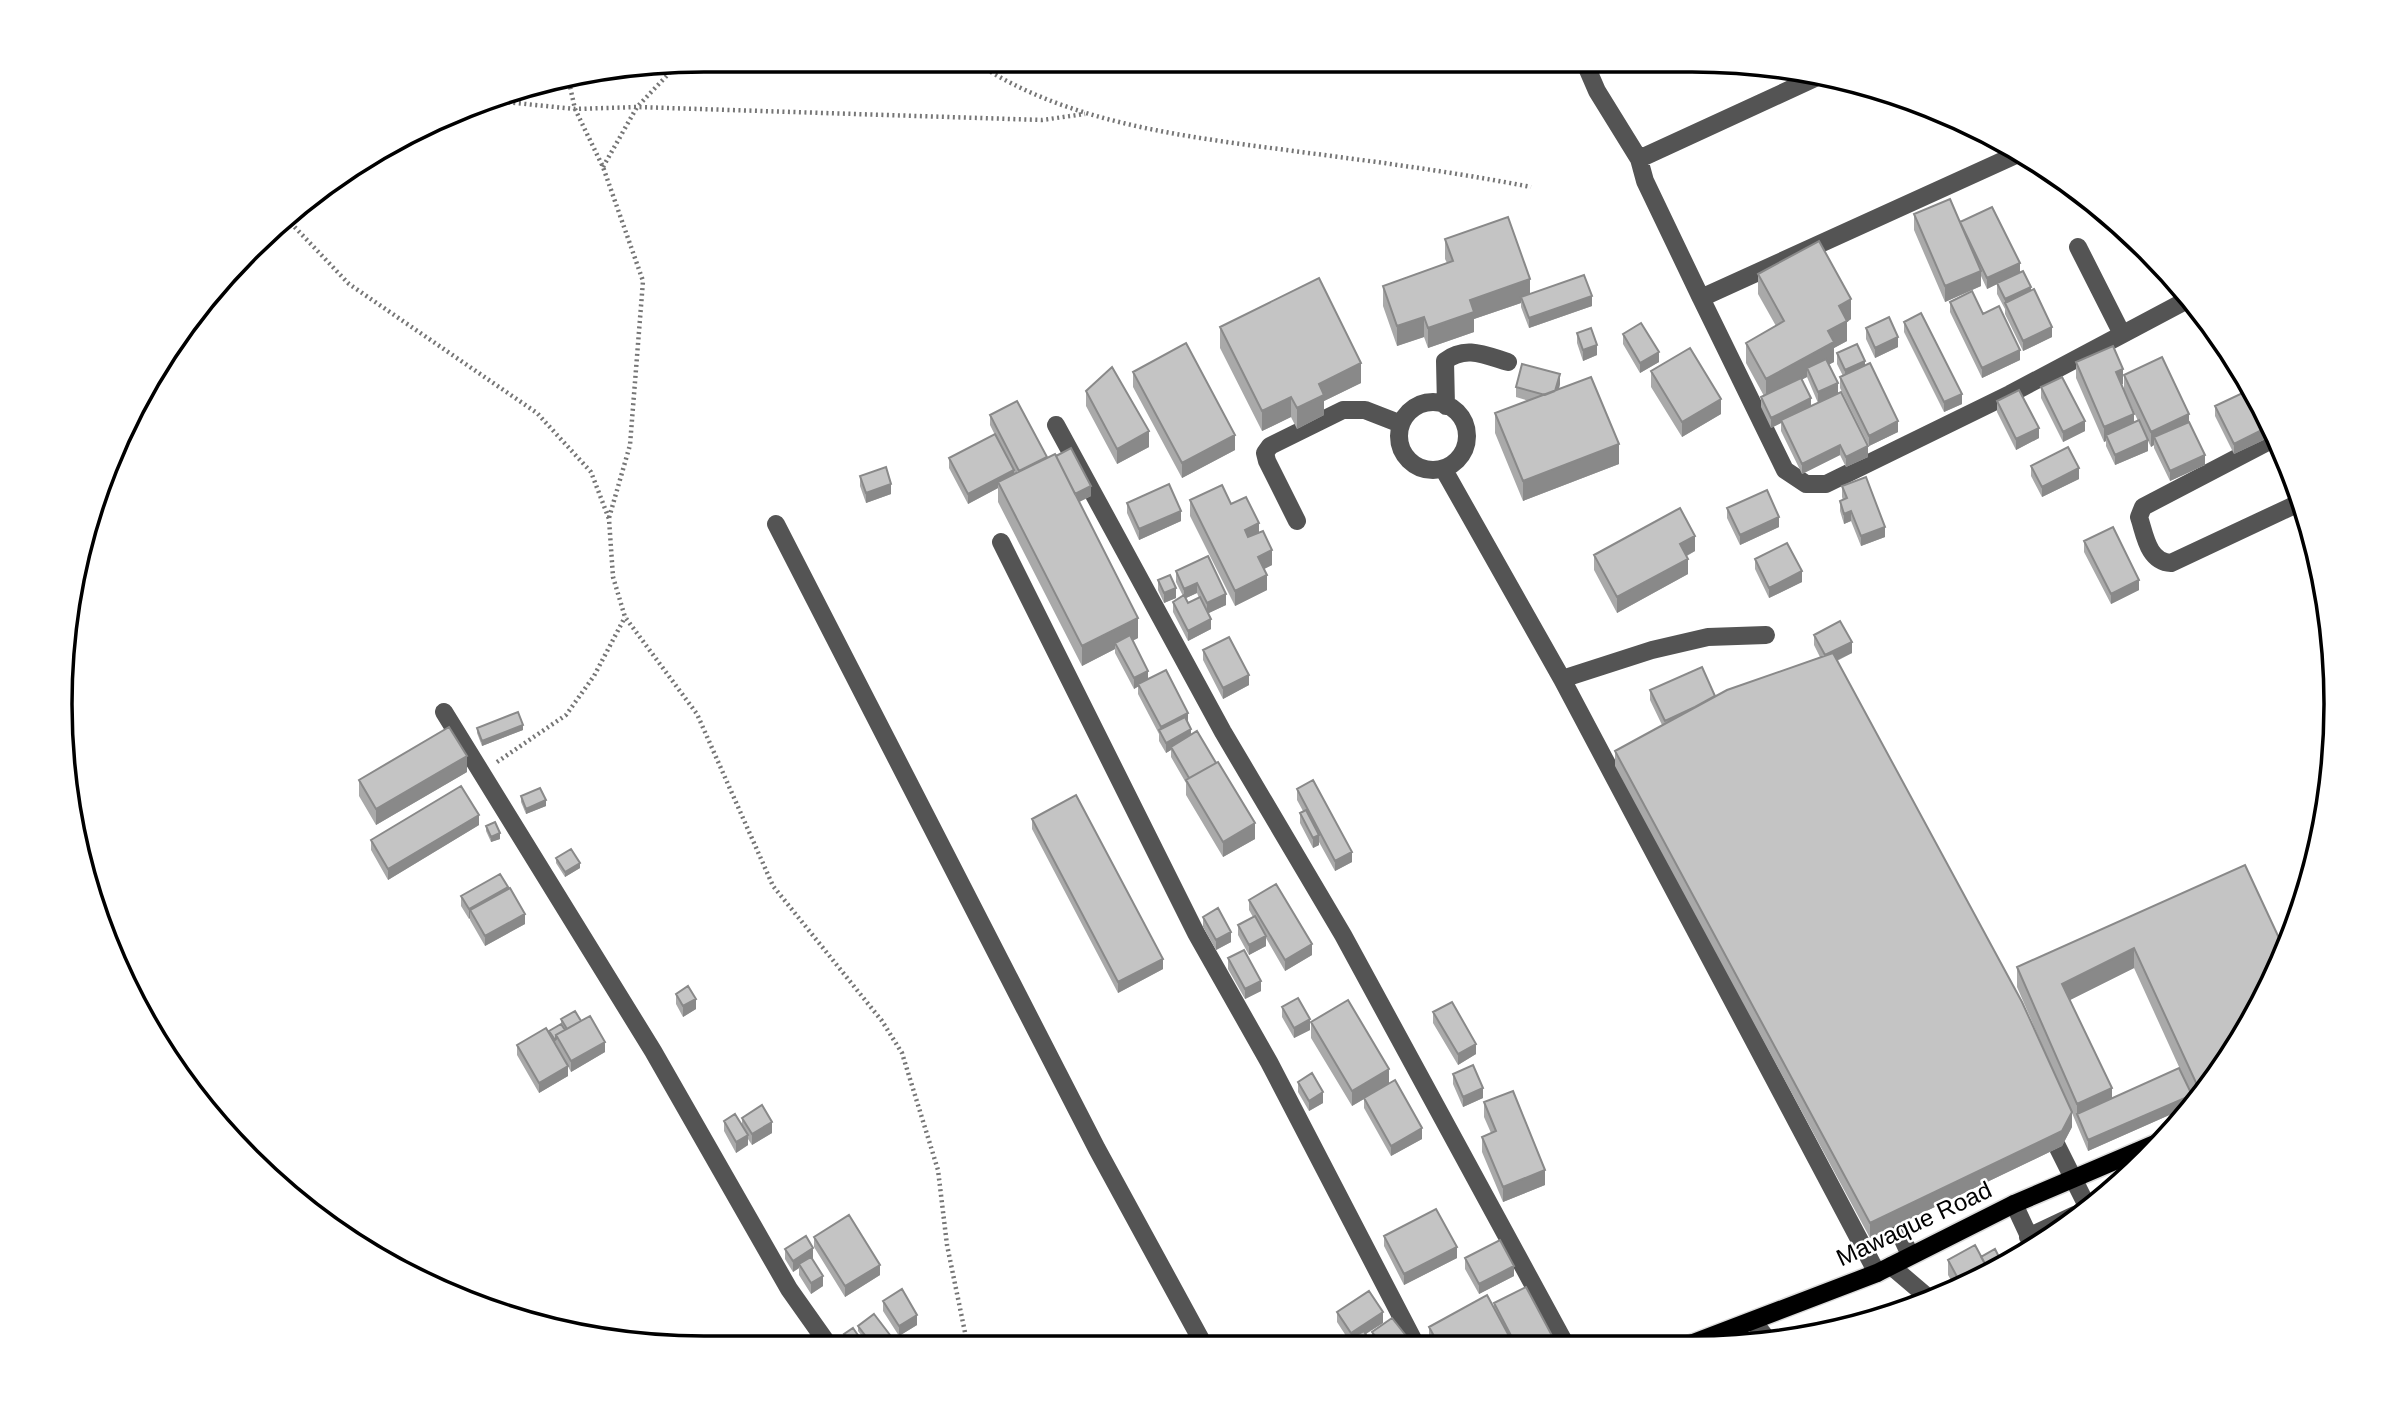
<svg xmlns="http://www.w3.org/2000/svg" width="2396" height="1408" viewBox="0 0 2396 1408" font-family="Helvetica,sans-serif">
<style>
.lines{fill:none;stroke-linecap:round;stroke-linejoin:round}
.major-casing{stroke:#dbdbdb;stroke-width:21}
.path{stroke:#767676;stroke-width:4.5;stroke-dasharray:2 3.5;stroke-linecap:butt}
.minor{stroke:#545454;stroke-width:18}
.major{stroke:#000;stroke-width:18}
.wall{fill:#a9a9a9;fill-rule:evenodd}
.shaded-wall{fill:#898989}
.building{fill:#c4c4c4;stroke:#898989;stroke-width:2}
.labels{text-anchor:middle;stroke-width:5;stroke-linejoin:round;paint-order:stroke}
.street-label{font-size:24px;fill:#000;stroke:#fff}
.rim{fill:none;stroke:#000;stroke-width:3.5}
</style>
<rect width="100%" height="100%" fill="#fff"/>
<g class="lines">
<g class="major-casing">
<path id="major" d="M1683,1347l194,-74 137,-69 150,-64"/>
</g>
<path class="path" d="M972,60c95,65 218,77 329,92 77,10 153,20 230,35
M569,82l6,27 28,58 40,114 -13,164 -21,73
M486,100l89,9 62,-2 405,13 43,-6
M603,167l34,-60 41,-43
M287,219l62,65 188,129 54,59 18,47 4,58 12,40 72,97 76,172 109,135 20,32 36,117 9,75 21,102
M497,762l69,-47 28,-39 31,-59"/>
<path class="minor" d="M1584,61l13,30 42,68 6,22 56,117
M2020,153l-319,145 84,172 21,14h20l184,-90 179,-95
M1639,159l178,-82
M2078,247l44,87
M1399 436a34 34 0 1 1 68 0a34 34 0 1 1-68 0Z
M1446,406l-1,-45c20,-16 40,-6 63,1
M1056,425l167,307 120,203 224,412
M2277,437l-134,70 -4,10c6,18 9,45 32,46l130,-61
M1444,470l118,209 315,594
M1297,521l-30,-60 -2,-8 5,-7 73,-36h22l36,14
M776,524l321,625 108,198
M1001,542l195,391 73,129 148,285
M1562,679l90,-29 56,-13 58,-2
M444,712l209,339 136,238 41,58
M2043,1135l9,1 35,70
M2014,1204l20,43
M1887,1205l23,50
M2028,1237l47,-22
M1891,1266l40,34
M1753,1321l15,19"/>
<use href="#major" class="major"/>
</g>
<path class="wall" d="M1914,214l46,8 60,50 11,18 21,47 -29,14 -18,-37v-5l-8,-15v-10l-10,5 -6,-13v10l-36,16 -31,-72z
M1445,239l85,55 62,12 -63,22 -8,-21v-4l-47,16v13l-46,16 -4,-11 -27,9 -14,-40v-20l64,-23 -2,-4z
M1758,274l93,45 -4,3v19l-13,7v14l-5,2 9,29 30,64 -22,10 -6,-12 -38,19 -21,-43v-8l-10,5 -10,-21v-10l3,-1 -18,-33v-20l30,-17 -18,-32zM1807,377l11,26 -7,3 -9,-27z
M1950,302l70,58 -38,18 -32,-66z
M1904,322l58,82 -18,8 -40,-80z
M1220,327l141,56 -37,18v14l-27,14 -6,-12 -29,14 -42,-83z
M1866,328l32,19 -23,11 -9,-19z
M1577,333l20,22 -14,6 -6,-18z
M1623,334l36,28 -19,11 -17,-29z
M1837,353l28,12 33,67 -29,14 -29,-58v-11l3,-1 -6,-12z
M2076,362l47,22h-1l12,39 4,-2 -14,-31v-15l65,47 16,43 -35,16 -16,-33v-3l-3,2 -6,-12 3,16 -33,14 -9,-19v-5l-2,1 -28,-64z
M1651,371l70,43 -39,23 -31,-50z
M1133,372l102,78 -53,28 -49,-91z
M1560,384l-1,5 60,75 -96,37 -28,-68v-20l34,-12 -13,-4v-10z
M2041,387l44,44 -22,11 -22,-44z
M1086,391l63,56 -32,17 -31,-58z
M1997,401l42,37 -23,12 -19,-38z
M2215,406l55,31 -36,17 -19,-38z
M990,415l57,43 44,38 -12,6 59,136 -6,3 16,38 40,43 3,13 64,104 -32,18 -37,-62v-12l-15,-26v-7l-5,3 -7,-12v-7l-21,-40v-8l-4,3 -19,-36v-4l-33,17 -84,-164v-14l-30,16 -19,-36v-10l46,-23 -5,-10z
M2031,466l48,13 -37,18 -11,-21z
M860,476l31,18 -25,9 -6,-17z
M1842,486l43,51 -24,9 -10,-25 -7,3 -4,-13v-10l3,-1 -1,-3z
M1190,500l41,4 28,28 13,33 -8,4 3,21 -32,16 -45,-90z
M1127,503l54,18 -42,19 -12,-27z
M1727,508l52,19 -39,18 -13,-27z
M2084,541l55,49 -28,14 -27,-52z
M1695,551l-8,5 1,18 -71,39 -23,-43v-15z
M1208,556l18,49 -18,8 3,16 -23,12 -15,-29v-10l10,-6 -7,-14v-11zM1197,593l2,5 -11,5 -2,-5z
M1755,559l47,23 -33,16 -14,-29z
M1158,580l18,18 -12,5 -6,-13z
M1814,635l38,18 -15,8 222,423 -42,-97v-20l228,-102 -17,197 -33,40 -61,-134 -64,32 42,98 80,7 -104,46 -16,-38v14l-10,19 -192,92 -255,-472v-15l47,-26 -12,-25v-10l65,6 105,-39 -6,-12z
M1203,650l46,35 -26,14 -20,-39z
M477,728l46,2 -41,16 -5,-13z
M467,772l-91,53 -17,-29v-16z
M1297,789l55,73 -17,9 -16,-29v3l-6,3 -13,-25v-10l3,-2 -6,-11z
M521,796l25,10 -20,8 -5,-12z
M1032,819l131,150 -45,24 -86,-164z
M479,825l-91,55 -17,-30v-10z
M486,826l14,13 -9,3 -5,-11z
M556,858l24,10 -15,9 -9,-14z
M508,889l17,35 -40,22 -15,-26v-2l-1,1 -8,-13v-10z
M1249,900l63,55 -27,16 -19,-33v8l-17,9 -11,-20v-10l15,-8 -4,-7z
M1203,917l28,25 -15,8 -13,-23z
M1228,958l33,33 -16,8 -17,-30z
M676,994l20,15 -13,8 -7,-13z
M1282,1007l28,23 -16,8 -12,-21z
M1433,1012l43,42 -18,11 -25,-42z
M561,1019l20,2 24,31 -34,20 -15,-28 -1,1 13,31 -29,17 -22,-38v-10l32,-11v-3l12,-7z
M1311,1022l78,61 33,56 -31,17 -27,-48v-9l-12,7 -41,-68z
M1453,1074l30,24 -20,9 -10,-23z
M1298,1082l25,21 -14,8 -11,-19z
M1484,1102l61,83 -42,17 -21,-50v-15l9,-4 -7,-16z
M742,1118l30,15 -20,12 -4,-6v6l-12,8 -12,-22v-10l18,3z
M1384,1236l73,22 -53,27 -20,-39z
M814,1237l66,38 -35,22 -31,-50z
M785,1249l28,10h-1l11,27 -12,8 -12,-19v-7l-6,4 -8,-13z
M1981,1257l23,10 -48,22 -8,-14v-15z
M1465,1258l49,18 -35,18 -14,-25z
M883,1301l34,24 -18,11 -16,-25z
M1494,1303l63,44h-126l-2,-5v-15l65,-18z
M1337,1312l46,11 -17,11 6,13h-28v-6l4,-2 -11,-17z
M858,1326l32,14 -9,7h-11l-12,-16z
M1372,1332l39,15h-35l-4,-4z
M844,1334l18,13h-13l-5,-7z"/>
<path class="shaded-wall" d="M2020,263v10l-33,16v-11z
M1981,271v15l-36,16v-16z
M1530,279v20l-9,-2v6l-47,16v13l-46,16v-20l42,-28z
M2031,287v10l-26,6v-4z
M1592,296v10l-63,22v-10z
M1851,299v20l-4,3v19l-13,7v14l-24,13 -3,-7v9l-41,22v-20l62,-48 11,-25z
M1424,317v20l-27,9v-20z
M2052,327v10l-29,14v-10z
M1898,337v10l-23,11v-10z
M1597,345v10l-14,6v-11z
M2020,350v10l-38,18v-10z
M1659,352v10l-19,11v-10z
M1865,361v10l-20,10v-11z
M1361,363v20l-37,18v14l-27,14v-21l22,-24z
M2123,369v15l-7,3v-15z
M1560,374v10l-6,23v-10z
M1838,383v10l-20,10v-11z
M1962,394v10l-18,8v-10z
M1291,397v20l-29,14v-20z
M1811,398v10l-30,12v3l-10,5v-10z
M1721,399v15l-39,23v-15z
M2134,414v15l-28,6v6l-2,1v-15z
M2189,414v15l-35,8v8l-3,2v-15z
M1898,421v11l-29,14v-10z
M2085,421v10l-22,11v-10z
M2270,426v11l-36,17v-10z
M2039,428v10l-23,12v-11z
M1149,431v16l-32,17v-15z
M1235,435v15l-53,28v-15z
M2148,440v11l-33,14v-10z
M1619,444v20l-96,37v-20z
M1840,445v10l-38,19v-10z
M1868,446v11l-22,10v-10z
M2205,455v10l-35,16v-10z
M2079,468v11l-37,18v-10z
M1014,470v10l-16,2v6l-30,16v-10z
M891,484v10l-25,9v-10z
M1091,486v10l-18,9v-10z
M1181,511v10l-42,19v-11z
M1851,511v10l-7,3v-10z
M1779,517v10l-39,18v-10z
M1259,523v16l-14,7v-16z
M1885,527v10l-24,9v-10z
M1695,536v15l-15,8v-15z
M1272,550v15l-14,7v-15z
M1688,559v15l-71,39v-16z
M1802,571v11l-33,16v-10z
M1267,575v15l-32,16v-15z
M2139,580v10l-28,14v-10z
M1197,583v10l-13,6v-10z
M1176,588v10l-12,5v-10z
M1226,594v11l-19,9v-11z
M1138,618v20l-20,10 -3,-5v6l-33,17v-20z
M1211,619v10l-23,12v-10z
M1852,642v11l-27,13v-10z
M1148,671v10l-14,8v-11z
M1249,675v10l-26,14v-11z
M1188,713v10l-27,10v-6z
M523,725v5l-41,16v-5z
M1191,729v11l-20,7v3l-5,3v-10z
M467,756v16l-91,53v-16z
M546,800v6l-20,8v-5z
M479,815v10l-91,55v-11z
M1255,823v16l-32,18v-15z
M500,833v6l-9,3v-5z
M1319,835v10l-6,3v-10z
M1352,852v10l-17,9v-10z
M580,863v5l-15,9v-5z
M508,887v10l-38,13v8l-1,1v-10z
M525,914v10l-40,22v-10z
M1231,932v10l-15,8v-10z
M1266,936v10l-17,9v-10z
M1312,944v11l-27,16v-11z
M2134,948v20l-72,36v-20z
M1163,959v10l-45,24v-11z
M1261,981v10l-16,8v-10z
M696,999v10l-13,8v-11z
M1310,1019v11l-16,8v-10z
M605,1042v10l-34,20v-11z
M1476,1044v10l-18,11v-11z
M568,1066v10l-29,17v-10z
M1389,1069v15l-37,22v-15z
M2212,1081l-14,17v-11z
M1483,1088v10l-20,9v-10z
M2112,1088v20l-35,6v-10z
M1323,1092v11l-14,8v-10z
M2192,1095v10l-104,46v-11z
M2072,1112v15l-10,19 -192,92v-15z
M772,1122v11l-20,12v-11z
M1422,1128v11l-31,17v-10z
M748,1135v10l-12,8v-11z
M1545,1170v15l-42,17v-15z
M1457,1247v11l-53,27v-11z
M813,1248v11l-13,8 -1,-3v4l-6,4v-11z
M880,1265v10l-35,22v-11z
M1514,1266v10l-35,18v-10z
M823,1276v10l-12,8v-11z
M1383,1312v11l-32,20v-10z
M917,1315v10l-18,11v-10z
M890,1335v5l-9,7h-7z
M862,1341v6h-9z"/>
<path class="building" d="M1950,199l31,72 -36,15 -31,-72z
M1992,207l28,56 -33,15 -27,-56z
M1508,217l22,62 -60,21 4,12 -46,16 -4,-11 -27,9 -14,-40 70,-25 -8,-22z
M1819,241l32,58 -12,7 8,15 -19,10 6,11 -68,37 -20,-36 38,-22 -26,-47z
M2023,271l8,16 -26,12 -8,-16z
M1584,275l8,21 -63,22 -8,-21z
M1319,278l42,85 -42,21 5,11 -27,13 -6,-11 -29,14 -42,-84z
M2034,289l18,38 -29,14 -18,-38z
M1972,291l11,23 16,-8 21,44 -38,18 -32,-66z
M1921,313l41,81 -18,8 -40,-80z
M1889,317l9,20 -23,11 -9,-20z
M1641,323l18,29 -19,11 -17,-29z
M1591,328l6,17 -14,5 -6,-17z
M1186,343l49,92 -53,28 -49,-91z
M1857,344l8,17 -20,9 -8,-17z
M2113,346l10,23 -7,3 18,42 -30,13 -28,-65z
M1690,348l31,51 -39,23 -31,-51z
M2162,357l27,57 -38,18 -27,-57z
M1826,359l12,24 -20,9 -11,-24z
M1870,363l28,58 -29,15 -29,-59z
M1522,364l38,10 -5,17 -10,4 -29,-8z
M1112,367l37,64 -32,18 -31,-58z
M1591,377l28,67 -96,37 -28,-68z
M2062,377l23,44 -22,11 -22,-45z
M1801,378l10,20 -40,20 -10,-21z
M2251,389l19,37 -36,18 -19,-38z
M2019,390l20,38 -23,11 -19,-38z
M1841,392l27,54 -22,11 -6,-12 -38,19 -21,-44z
M1017,401l30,56 -28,14 -29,-56z
M2139,420l9,20 -33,15 -9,-20z
M2189,422l16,33 -35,16 -16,-34z
M995,434l19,36 -46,24 -19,-36z
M2068,447l11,21 -37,19 -11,-21z
M1071,448l20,38 -16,8 -19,-38z
M1055,454l83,164 -56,28 -84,-164z
M886,467l5,17 -25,9 -6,-17z
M1866,477l19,50 -24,9 -10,-25 -7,3 -4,-13 7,-3 -5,-12z
M1169,484l12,27 -42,18 -12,-26z
M1222,485l9,19 15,-7 13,26 -14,7 3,7 15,-6 9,19 -14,7 9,18 -32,16 -45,-91z
M1767,490l12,27 -39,18 -13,-27z
M1680,508l15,28 -15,8 8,15 -71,38 -23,-42z
M2113,527l26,53 -28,14 -27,-53z
M1787,543l15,28 -33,17 -14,-29z
M1208,556l18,38 -19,9 -10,-20 -13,6 -8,-18z
M1170,575l6,13 -12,5 -6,-13z
M1184,595l4,8 12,-6 11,22 -23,12 -15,-29z
M1840,621l12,21 -27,13 -11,-20z
M1130,635l18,36 -14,7 -19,-35z
M1229,637l20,38 -26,13 -20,-38z
M1833,653l189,349 50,110 -10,19 -192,92 -255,-472 112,-61z
M1702,667l13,29 -20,11 -30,14 -15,-31z
M1166,670l22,43 -27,14 -23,-43z
M518,712l5,13 -41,16 -5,-13z
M1185,717l6,12 -25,14 -7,-13z
M449,727l18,29 -91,53 -17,-29z
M1197,731l19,32 -27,15 -18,-31z
M1218,762l37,61 -32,19 -37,-62z
M1313,780l39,72 -17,9 -38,-72z
M461,786l18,29 -91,54 -17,-29z
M540,788l6,12 -20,9 -5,-13z
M1076,795l87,164 -45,23 -86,-163z
M1306,810l13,25 -6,3 -13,-25z
M495,822l5,11 -9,4 -5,-11z
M571,849l9,14 -15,9 -9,-14z
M2245,865l41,88 -58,109 -16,19 -14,6 -64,-139 -72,36 50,104 -35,16 -60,-137z
M500,874l8,13 -39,22 -8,-13z
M1276,884l36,60 -27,16 -36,-60z
M510,888l15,26 -40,22 -15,-26z
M1218,908l13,24 -15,8 -13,-23z
M1255,916l11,20 -17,9 -11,-20z
M1244,950l17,31 -16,8 -17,-31z
M688,986l8,13 -13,7 -7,-12z
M1298,998l12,21 -16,9 -12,-21z
M1348,1000l41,69 -37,22 -41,-69z
M1452,1002l24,42 -18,10 -25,-42z
M575,1011l6,10 -14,8 -6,-10z
M590,1016l15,26 -34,19 -15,-26z
M561,1024l4,6 -9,5v4l-1,1 -6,-9z
M546,1028l22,38 -29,17 -22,-38z
M1473,1065l10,23 -20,9 -10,-23z
M2179,1068l13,27 -104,45 -11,-26z
M1312,1073l11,19 -14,9 -11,-19z
M1395,1080l27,48 -31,18 -27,-48z
M1513,1091l32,79 -42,17 -21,-50 14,-6 -12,-29z
M762,1105l10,17 -20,12 -10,-16z
M735,1114l13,21 -12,7 -12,-21z
M1436,1209l21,38 -53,27 -20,-38z
M849,1215l31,50 -35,21 -31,-49z
M806,1236l7,12 -20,13 -8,-12z
M1500,1240l14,26 -35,18 -14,-26z
M1975,1245l15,28 -28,13 -14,-26z
M1995,1249l9,18 -14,6 -9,-16z
M811,1257l12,19 -12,7 -12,-19z
M1526,1287l31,58 -4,2h-36l-23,-44z
M902,1289l15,26 -18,11 -16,-25z
M1369,1291l14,21 -32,21 -14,-21z
M1487,1295l28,52h-75l-11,-20z
M874,1314l16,21 -16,12 -16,-21z
M1392,1318l19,24 -7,5h-20l-12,-15z
M853,1328l9,13 -9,6 -9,-13z
M1364,1331l8,16h-25l-3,-6z"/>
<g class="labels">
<g class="street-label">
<text transform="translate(1914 1224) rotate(-25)" y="8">Mawaque Road</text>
</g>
</g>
<path d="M0 0H2396V1408H0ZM704 72H1692A632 632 0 0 1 2324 704V704A632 632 0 0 1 1692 1336H704A632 632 0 0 1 72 704V704A632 632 0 0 1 704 72Z" fill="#fff" fill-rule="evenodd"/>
<path class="rim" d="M704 72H1692A632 632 0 0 1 2324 704V704A632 632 0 0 1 1692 1336H704A632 632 0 0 1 72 704V704A632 632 0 0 1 704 72Z"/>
</svg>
